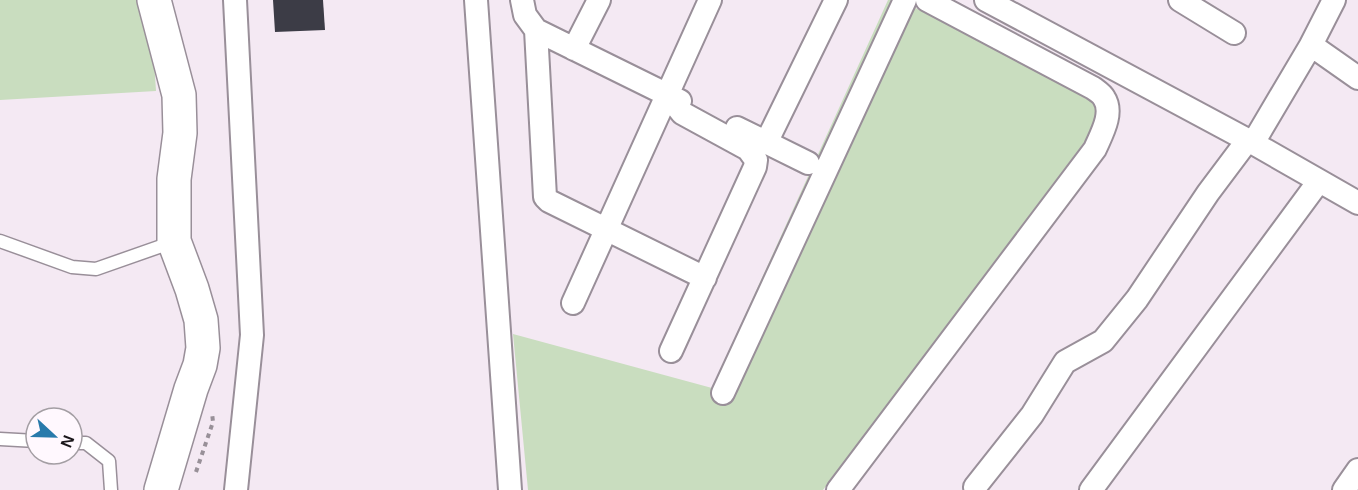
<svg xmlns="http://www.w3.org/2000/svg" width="1358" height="490" viewBox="0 0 1358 490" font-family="Helvetica,sans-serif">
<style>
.green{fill:#c9ddbf}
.building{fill:#3c3c46}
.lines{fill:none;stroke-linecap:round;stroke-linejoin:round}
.lane-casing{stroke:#998f99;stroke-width:15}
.street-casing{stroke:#998f99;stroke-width:26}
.secondary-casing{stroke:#998f99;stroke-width:36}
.path{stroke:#989098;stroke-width:4;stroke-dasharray:4.5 4.5;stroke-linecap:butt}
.lane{stroke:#fff;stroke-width:12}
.street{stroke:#fff;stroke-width:22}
.secondary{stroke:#fff;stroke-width:33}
</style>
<rect width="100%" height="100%" fill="#f4e9f3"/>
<path class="green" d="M0,0h150l6,91 -156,9z
M888,0h12l194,100 4,24 -275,366h-295l-15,-156 199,54z"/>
<path class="building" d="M273,0h50l2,30 -50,2z"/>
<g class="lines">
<g class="lane-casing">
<path id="lane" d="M0,241l72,26 24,2 77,-27
M0,439l36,2
M72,443h14l23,18 2,29"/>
</g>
<g class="street-casing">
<path id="street" d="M235,0l17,335 -16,155
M476,0l34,490
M522,0l3,15 11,15 9,167 4,4 156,77
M986,0l267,143 105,60
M1180,0l54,33
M536,30l144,71
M1311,45l23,-45
M574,49l25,-49
M667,94l15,19 66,36 8,11 -1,7 -84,184
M737,128l71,35
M766,143l70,-143
M1253,143l58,-98 47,33
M573,303l137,-303
M723,393l182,-393
M975,487l57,-72 33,-53 38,-21 34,-42 71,-106 39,-52
M838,490l257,-341c6,-14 19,-36 9,-51 -2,-4 -7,-7 -11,-10l-166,-88
M1091,490l228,-309
M1344,490l14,-20"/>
</g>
<g class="secondary-casing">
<path id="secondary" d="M154,0l25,95 1,38 -6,46v62l18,48 9,31 2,28 -3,17 -9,24 -30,101"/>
</g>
<path class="path" d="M196,472l17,-50 -1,-9"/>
<use href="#lane" class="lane"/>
<use href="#street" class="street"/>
<use href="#secondary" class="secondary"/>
</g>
<g transform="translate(54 436) rotate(112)"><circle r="28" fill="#fff8fe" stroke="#a39ea3" stroke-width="1.5"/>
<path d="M0-4.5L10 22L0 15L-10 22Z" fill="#287aab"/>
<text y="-9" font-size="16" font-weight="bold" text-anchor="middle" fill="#1a161a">N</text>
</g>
</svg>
